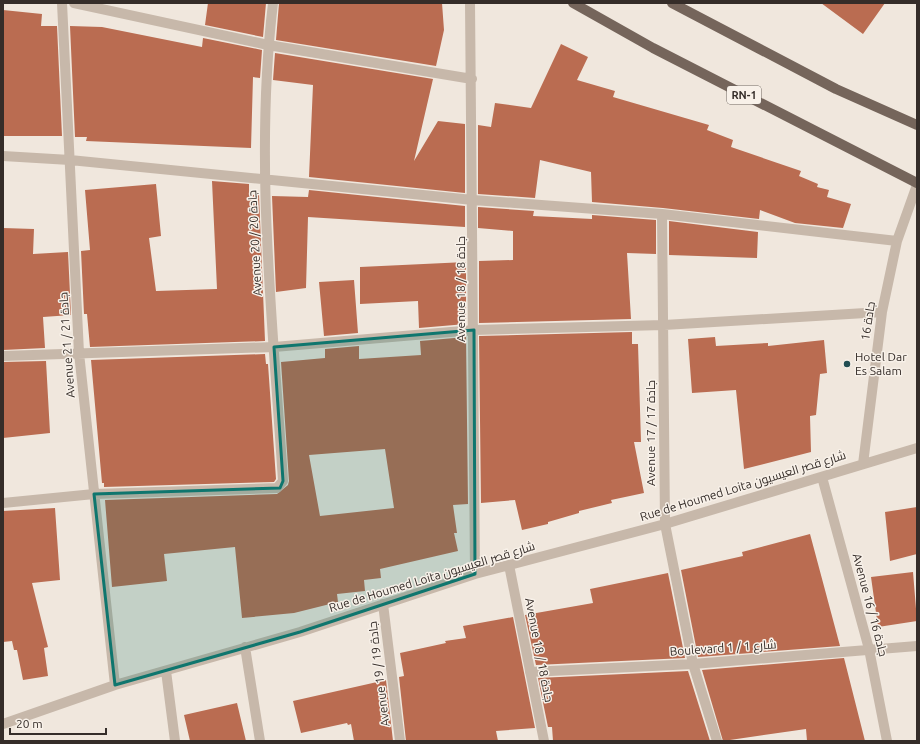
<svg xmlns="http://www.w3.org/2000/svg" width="920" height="744" viewBox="0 0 920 744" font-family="Ubuntu,Cairo,sans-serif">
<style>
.building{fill:#ba6c51;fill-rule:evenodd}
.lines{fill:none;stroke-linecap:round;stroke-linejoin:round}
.minor{stroke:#c7b8aa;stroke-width:10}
.major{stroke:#75655b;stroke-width:10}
.marked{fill:#0f766e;fill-opacity:0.2;stroke:#0f766e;stroke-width:3;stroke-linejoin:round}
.poi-dot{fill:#224e52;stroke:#f8f1e9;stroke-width:1.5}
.labels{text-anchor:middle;stroke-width:3;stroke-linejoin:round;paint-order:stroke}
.shield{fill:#f8f1e9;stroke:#706863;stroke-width:1}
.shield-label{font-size:11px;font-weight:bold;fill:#352d29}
.street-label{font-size:12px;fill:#352d29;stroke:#f8f1e9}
.poi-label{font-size:12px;fill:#352d29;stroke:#f8f1e9;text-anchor:start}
</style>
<rect width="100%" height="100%" fill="#f0e7dd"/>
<path class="building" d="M208,3h58l-3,34 -58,-12z
M279,3h163l2,27 -8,36 -160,-26z
M821,3h64l-22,31z
M3,10l39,4 -1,12h16l5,110h-59z
M70,26l32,1 100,20 1,-9 59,12 -2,28 -7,-1 -2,71 -165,-7 1,-4h-12z
M561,44l27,13 -11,23 38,11 -2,6 96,28 -2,5 26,10 -2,7 70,24 -2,5 19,8 -1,3 12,3 -2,7 24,7 -8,24 -48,-5 -35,-13 -1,9 -96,-11 -71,-6 -1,-30 -51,-12 -5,38 -57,-4v-69l13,2 4,-24 36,5z
M275,53l158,26 -19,82 24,-40 27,3v69l-156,-16 4,-92 -40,-5z
M212,181l37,3v11h10l6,146 -175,6 -3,-33h-3l-3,-63 9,-1 -5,-60 71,-6 5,52 -12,2 7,53 61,-2z
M309,190l156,16v21l-157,-10 -2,71 -30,4 -4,-96 36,1z
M478,207l56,4 -1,5 59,3v-4l64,5v34l-29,-1 4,66 -152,4v-62l34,-1v-29l-35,-3z
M669,221l89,11 -1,26 -88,-3z
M3,228l31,1 -1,25 35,-2 3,63 -28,2 2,31 -42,2z
M466,262v62l-47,4 -1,-27 -58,3v-37z
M354,280l4,53 -34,3 -5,-54z
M632,332v12h6l3,98h-7l10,51 -33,7 1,3 -33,8v2l-31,9v2l-26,6 -7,-30 -34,3 -2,-167z
M466,337l2,167 -15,1 4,28h-3l4,18 -78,18 1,9 -17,2 1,11 -28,3 1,8 -44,11 -52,5 -7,-71 -71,7 3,27 -55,6 -7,-87 172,-6 11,-9 1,-4 -8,-119 44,-4v-9l34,-3v13l62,-4 -1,-14zM385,449l9,59 -74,8 -11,-61z
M715,337l1,9 52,-3v3l56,-6 3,33 -7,1 -4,41 -6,1 1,36 -67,17 -8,-79 -44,3 -4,-54z
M265,354l1,10h2l8,115 -2,3 -170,5v-4h-2l-11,-123z
M46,361l4,72 -47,5v-76z
M917,507v47l-27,7 -5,-49z
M55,508l5,72 -28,3 16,64 -4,1 4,28 -25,4 -6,-30h-3l-2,-9 -9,1v-131z
M810,534l30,112 -142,11 -17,-87 62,-14 -1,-4z
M913,572l4,49 -39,6 -7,-50z
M668,573l17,85 -149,7 -11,-50 68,-12 -3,-14z
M513,617l22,111 -39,3 2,10h-92l-7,-64 5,-1 -4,-23 46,-10 -1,-2 21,-3 -3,-12z
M844,658l21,83h-58l-1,-12 -83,12 -21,-71z
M688,671l22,70h-157l-1,-14h-4l-10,-49z
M386,680l7,61h-39l-3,-17 -3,1 -1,-2 -46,10 -8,-32z
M237,703l9,38h-56l-6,-26z"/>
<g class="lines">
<path class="minor" d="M62,3l17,350 36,332
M74,3l194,42 204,34
M470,3l5,571
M3,156l67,4 403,40 189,14 235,27
M662,214l3,310 28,140 24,77
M3,356l271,-9 200,-17 190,-5 218,-13
M863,464l19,-152 15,-71 20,-56
M822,477l47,172 18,92
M3,503l91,-9 183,-6 6,-7c-10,-159 -29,-320 -10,-478
M509,565l35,176
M383,604l17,137
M245,647l15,94
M166,671l9,70
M530,672l163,-8 224,-18
M3,724l112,-39 185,-53 175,-58 190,-50 252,-76"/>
<path class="major" d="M573,3l80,45 264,135
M672,3l164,86 81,36"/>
</g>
<path class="marked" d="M474,330l1,244 -175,58 -185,53 -21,-191 186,-6 3,-7 -9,-134z"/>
<circle class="poi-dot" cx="847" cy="364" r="4"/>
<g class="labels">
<rect class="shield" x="727" y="86" width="34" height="18" rx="3"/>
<g class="shield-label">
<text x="744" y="99">RN-1</text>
</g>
<g class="street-label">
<text transform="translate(255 243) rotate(-93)" y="4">Avenue 20 / جادة 20</text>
<text transform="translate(461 289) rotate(-90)" y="4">Avenue 18 / جادة 18</text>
<text transform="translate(868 321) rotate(-81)" y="4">جادة 16</text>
<text transform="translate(67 345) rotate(-94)" y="4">Avenue 21 / جادة 21</text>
<text transform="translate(651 433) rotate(-90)" y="4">Avenue 17 / جادة 17</text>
<text transform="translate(743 486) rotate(-17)" y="4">Rue de Houmed Loita شارع قصر العيسيون</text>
<text transform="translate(432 577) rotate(-17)" y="4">Rue de Houmed Loita شارع قصر العيسيون</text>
<text transform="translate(870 605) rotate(75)" y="4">Avenue 16 / جادة 16</text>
<text transform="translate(723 648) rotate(-4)" y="4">Boulevard 1 / شارع 1</text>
<text transform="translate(539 650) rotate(79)" y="4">Avenue 18 / جادة 18</text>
<text transform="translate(379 674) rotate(-97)" y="4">Avenue 19 / جادة 19</text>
</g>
<g class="poi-label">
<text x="855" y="361">Hotel Dar<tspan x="855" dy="14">Es Salam</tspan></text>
</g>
</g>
<rect width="920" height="744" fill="none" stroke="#352d29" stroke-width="8"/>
<path d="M10 728v6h96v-6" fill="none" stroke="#352d29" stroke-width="2"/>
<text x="16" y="728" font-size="12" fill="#352d29" stroke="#f8f1e9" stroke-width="3" paint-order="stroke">20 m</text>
</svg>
